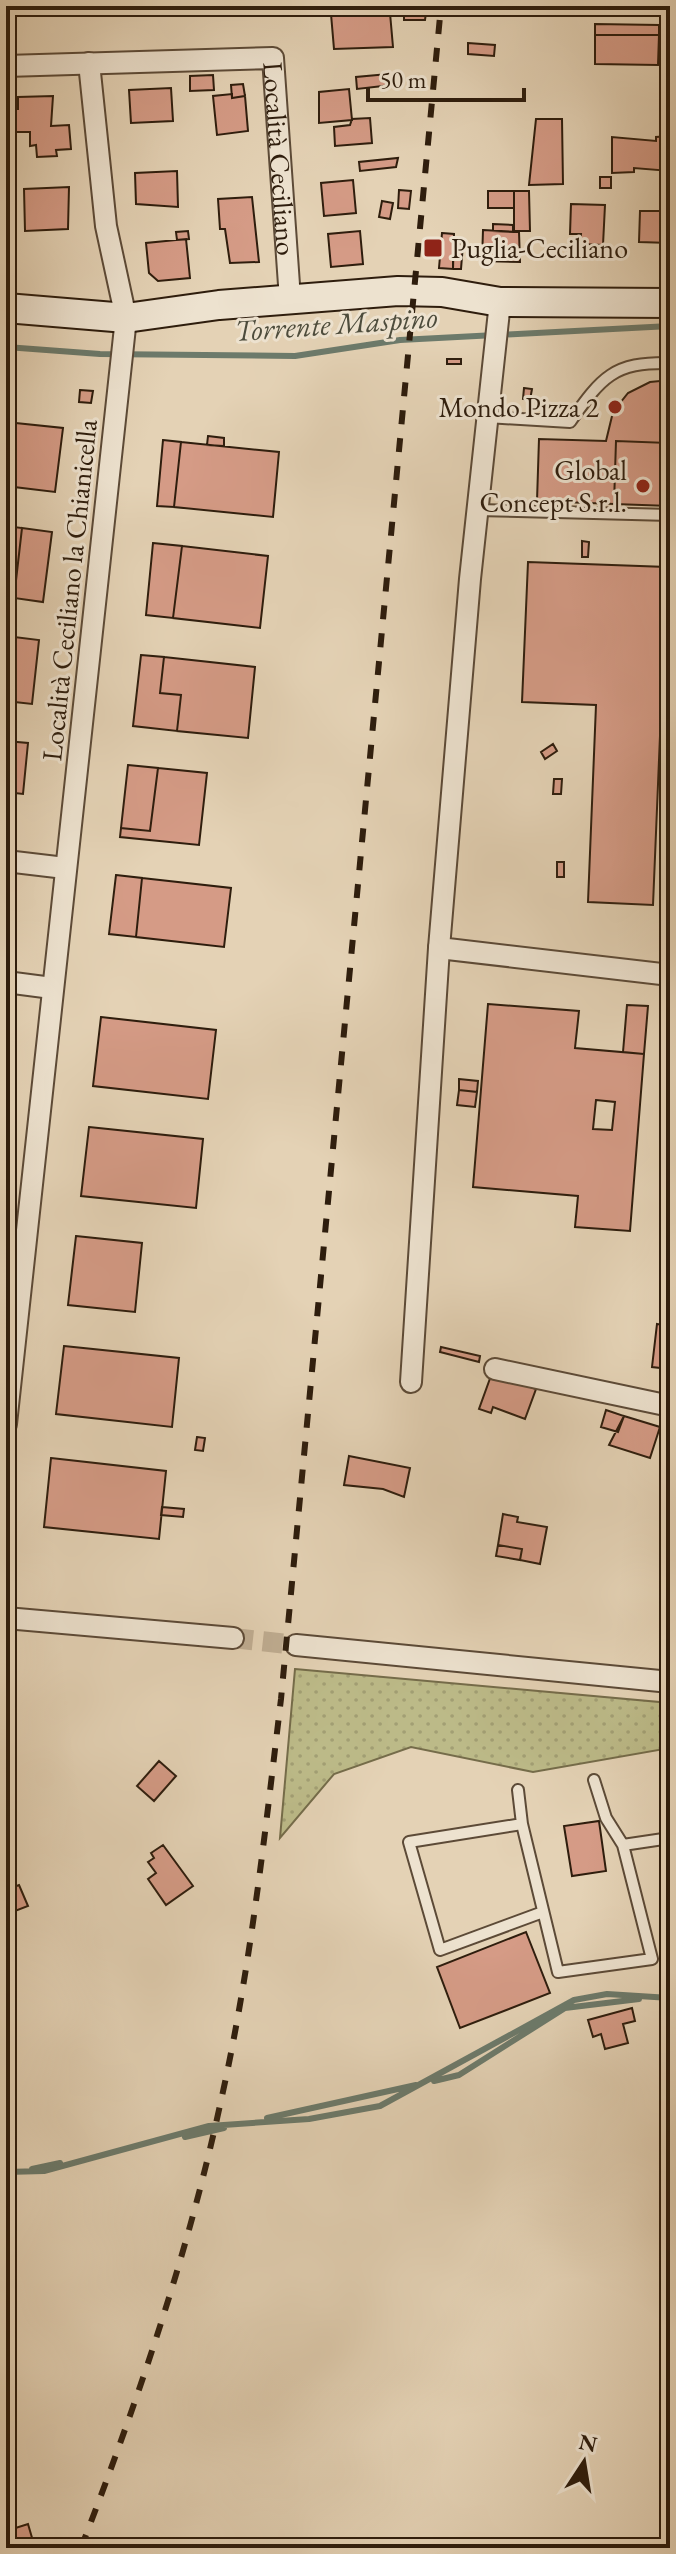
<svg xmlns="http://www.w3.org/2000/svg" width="676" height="2554" viewBox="0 0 676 2554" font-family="'EB Garamond',serif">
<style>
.grass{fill:url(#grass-dots);stroke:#756c4a;stroke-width:2}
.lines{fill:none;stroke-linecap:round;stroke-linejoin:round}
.stream{stroke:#6c7a6b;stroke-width:6}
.building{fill:#d59b86;stroke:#2e1d0d;stroke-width:2;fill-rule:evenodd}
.street-tunnel{stroke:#c0ae93;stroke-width:20;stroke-dasharray:20 10;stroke-linecap:butt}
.lane-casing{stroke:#5c4a37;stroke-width:14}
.street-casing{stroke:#5c4a37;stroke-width:24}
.secondary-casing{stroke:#2e1d0d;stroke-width:32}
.lane{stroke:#ede2cf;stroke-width:10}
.street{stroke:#ede2cf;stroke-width:20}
.secondary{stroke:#ede2cf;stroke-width:28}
.rail{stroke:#2e1d0d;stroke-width:6;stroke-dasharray:14 14;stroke-linecap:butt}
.poi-dot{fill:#8f2418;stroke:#ede2cf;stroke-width:3}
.labels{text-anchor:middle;stroke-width:6;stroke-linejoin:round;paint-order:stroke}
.street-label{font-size:28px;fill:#2e1d0d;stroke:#ede2cf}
.poi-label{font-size:28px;fill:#2e1d0d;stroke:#ede2cf;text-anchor:end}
.water-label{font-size:30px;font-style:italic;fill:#4d4c3c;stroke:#ede2cf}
</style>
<defs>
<pattern id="grass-dots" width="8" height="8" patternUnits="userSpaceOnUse" patternTransform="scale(2)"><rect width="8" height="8" fill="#bcba88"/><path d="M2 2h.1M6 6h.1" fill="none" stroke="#a29f74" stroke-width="1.8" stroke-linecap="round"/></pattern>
</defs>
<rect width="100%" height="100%" fill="#e4d2b5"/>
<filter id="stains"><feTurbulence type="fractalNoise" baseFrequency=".0025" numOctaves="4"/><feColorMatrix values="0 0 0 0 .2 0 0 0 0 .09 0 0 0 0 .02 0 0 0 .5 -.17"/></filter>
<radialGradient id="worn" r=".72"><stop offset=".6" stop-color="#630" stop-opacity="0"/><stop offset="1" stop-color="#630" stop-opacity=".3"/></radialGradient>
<path class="grass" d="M295,1669l375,34v45l-137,24 -122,-25 -77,27 -54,64z"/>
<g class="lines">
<path class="stream" d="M6,347l94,7 195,2 105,-16 270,-14
M434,2081l25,-6 106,-67 74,-9
M267,2118l149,-33
M185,2137l39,-9
M32,2169l28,-6
M6,2172l38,-1 165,-45 100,-7 71,-13 194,-106 33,-6 63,4"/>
</g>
<path class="building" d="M404,6h23l-2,14h-21z
M357,12v4l33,-3 3,34 -59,2 -3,-35z
M595,24l64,1v10h-64z
M595,35h64l-1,30 -63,-1z
M468,43l27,2 -1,11 -26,-2z
M399,73l1,11 -43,5 -1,-12z
M213,75l1,15 -24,1v-15z
M243,84l2,12 -13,2 -1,-13z
M171,88l2,33 -42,2 -2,-33z
M349,89l3,31 -33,3v-31z
M232,94v4l13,-2 3,35 -31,4 -4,-39z
M53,96l-2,30 18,-1 2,24 -15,1 1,6 -20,1 -1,-12 -6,1v-14h-15l-1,-23h4v-12z
M370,118l2,25 -37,3 -1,-19 16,-2 2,-6z
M536,119h26l1,65 -34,1z
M670,136v35l-36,-3v4l-22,1v-36l44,4v-4z
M398,158l-2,9 -36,4 -1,-9z
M177,171l1,36 -42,-3 -1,-31z
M600,177h11v11h-11z
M353,180l3,33 -32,3 -3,-33z
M69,187l-1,42 -43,2 -1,-42z
M399,190l12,1 -2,18 -11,-1z
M488,191h26v17h-26z
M514,191h15l1,40h-16z
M252,197l7,65 -29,1 -5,-34h-5l-2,-30z
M382,201l11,2 -3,16 -11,-2z
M571,204l34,1 -2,40 -23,-1 1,-10h-11z
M640,211h30v32l-31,-1z
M493,224l20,1v7l-20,-1z
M483,230l36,2 1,30 -38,-1z
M188,231l1,8 -12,1 -1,-8z
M360,231l3,33 -32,3 -3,-33z
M442,233l12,1 -1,35 -14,-1z
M186,239l4,39 -32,3 -9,-8 -3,-30z
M453,243l10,1 -2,25h-8z
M447,359h14v5h-14z
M670,380l-2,63 -52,-2 -2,63 -77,-3 2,-62 67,2 7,-29 15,-19 22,-11z
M524,388l8,1 -2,11 -7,-1z
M670,388v118l-56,-2 2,-63 52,2z
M80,390l13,1 -2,12 -12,-1z
M6,422l57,6 -8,64 -49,-6z
M208,436l16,2v8l-17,-1z
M163,440l18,2 -7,65 -17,-1z
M181,442l98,10 -6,65 -99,-10z
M6,526l16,2 -8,70 -8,-1z
M22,528l30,4 -9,70 -29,-4z
M582,541l7,1 -1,15h-6z
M153,543l29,3 -9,72 -27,-3z
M182,546l86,10 -8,72 -87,-10z
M528,562l139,5 -14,338 -65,-3 8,-197 -74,-3z
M6,636l33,4 -7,64 -26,-3z
M141,655l23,2 -4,36 21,2 -4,36 -44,-5z
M164,657l91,10 -7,71 -71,-7 4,-36 -21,-2z
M6,741l22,2 -5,51 -17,-2z
M553,744l4,7 -12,8 -4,-7z
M128,765l30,3 -8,63 -29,-3z
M158,768l49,5 -8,72 -79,-8 1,-9 29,3z
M554,779h8l-1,15h-8z
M557,862h7v15h-7z
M116,875l26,3 -6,59 -27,-3z
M142,878l89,10 -7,59 -88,-10z
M6,908l6,1 -1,13h-5z
M488,1004l91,7 -4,37 69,6 -14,177 -55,-4 3,-31 -105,-9zM596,1100l19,2 -3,28 -19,-1z
M627,1005l21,1 -4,48 -21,-2z
M101,1017l115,13 -8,69 -115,-13z
M459,1079l19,2 -1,11 -18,-2z
M459,1090l18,2 -2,15 -18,-2z
M89,1127l114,12 -7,69 -115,-12z
M76,1236l66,7 -7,69 -67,-7z
M657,1324l13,2 -1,43 -17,-2z
M64,1346l115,12 -7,69 -116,-13z
M441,1347l39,9 -1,6 -39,-10z
M492,1373l44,16 -11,30 -32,-12 -2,6 -12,-4z
M606,1410l18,6 -6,16 -17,-5z
M624,1416l36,11 -10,31 -41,-13z
M197,1437l8,1 -2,13 -8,-1z
M349,1456l61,12 -6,29 -21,-8 -39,-4z
M51,1458l115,13 -7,68 -115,-12z
M162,1507l22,2 -1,8 -22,-2z
M503,1514l15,3 -1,5 30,5 -7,37 -20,-4 2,-11 -24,-4z
M498,1545l24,4 -2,11 -24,-4z
M666,1561l4,1 -3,24 -6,-1z
M159,1761l17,15 -22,25 -17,-15z
M599,1821l7,50 -34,5 -8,-50z
M163,1845l30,41 -27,19 -18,-26 8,-6 -8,-11 6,-4 -3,-5z
M19,1885l9,21 -13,5 -9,-21z
M526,1932l24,61 -90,35 -23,-61z
M632,2008l3,13 -12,3 5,19 -23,6 -4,-15 -8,3 -5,-17z
M670,2042v20h-1l-5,-18z
M28,2524l7,24h-29v-17z"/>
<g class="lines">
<path class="street-tunnel" d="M233,1638l63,7"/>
<g class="lane-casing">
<path id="lane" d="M487,417l83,5c32,-45 43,-60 100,-59
M477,510l193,5
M518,1790l4,34 36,148 94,-13 -29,-114 -17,-27 -12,-38
M522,1824l-113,18 31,108 103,-38
M623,1845l47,-7"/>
</g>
<g class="street-casing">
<g id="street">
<path id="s1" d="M6,66l267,-8 17,241"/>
<path d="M500,302l-30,277 -31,369 231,27"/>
<path d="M6,861l59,7"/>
<path d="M6,982l46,6"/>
<path d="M495,1369l175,37"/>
<path d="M411,1382l28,-434"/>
<path d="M6,1424l120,-1106 -20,-92 -17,-163"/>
<path d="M6,1618l227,20"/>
<path d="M296,1645l374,37"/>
</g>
</g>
<g class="secondary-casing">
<path id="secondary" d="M6,308l120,10 93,-13 179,-14 44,1 58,10 170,1"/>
</g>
<use href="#lane" class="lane"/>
<use href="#street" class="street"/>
<use href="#secondary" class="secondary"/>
<path class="rail" d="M81,2548c57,-148 108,-297 141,-452 29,-131 43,-264 59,-397l160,-1693"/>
</g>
<g class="poi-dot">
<rect x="423" y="238" width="20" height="20" rx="4"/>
<circle cx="615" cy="407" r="8"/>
<circle cx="643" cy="486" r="8"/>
</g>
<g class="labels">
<g class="street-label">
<text dy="10" stroke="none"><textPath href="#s1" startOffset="368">Località Ceciliano</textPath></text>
<text transform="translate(69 590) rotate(-84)" y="10">Località Ceciliano la Chianicella</text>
</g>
<g class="poi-label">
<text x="451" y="258" text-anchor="start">Puglia-Ceciliano</text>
<text x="599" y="417">Mondo Pizza 2</text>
<text x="627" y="480">Global<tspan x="627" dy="32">Concept S.r.l.</tspan></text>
</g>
<g class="water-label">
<text transform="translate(336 324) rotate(-4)" y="10">Torrente Maspino</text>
</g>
</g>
<rect width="676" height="2554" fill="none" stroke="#e4d2b5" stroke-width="32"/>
<rect x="8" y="8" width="660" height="2538" fill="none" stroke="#2e1d0d" stroke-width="4"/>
<rect x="16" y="16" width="644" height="2522" fill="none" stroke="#2e1d0d" stroke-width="2"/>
<g transform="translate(584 2462) rotate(12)" stroke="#ede2cf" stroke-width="6" paint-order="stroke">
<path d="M0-6L14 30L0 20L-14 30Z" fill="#2e1d0d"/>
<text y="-12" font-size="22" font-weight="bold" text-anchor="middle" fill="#2e1d0d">N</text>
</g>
<path d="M368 88v12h156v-12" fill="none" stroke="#2e1d0d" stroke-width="4"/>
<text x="380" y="88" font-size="24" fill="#2e1d0d" stroke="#ede2cf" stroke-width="6" paint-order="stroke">50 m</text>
<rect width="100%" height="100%" filter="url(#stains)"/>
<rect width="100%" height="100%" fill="url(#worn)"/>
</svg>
